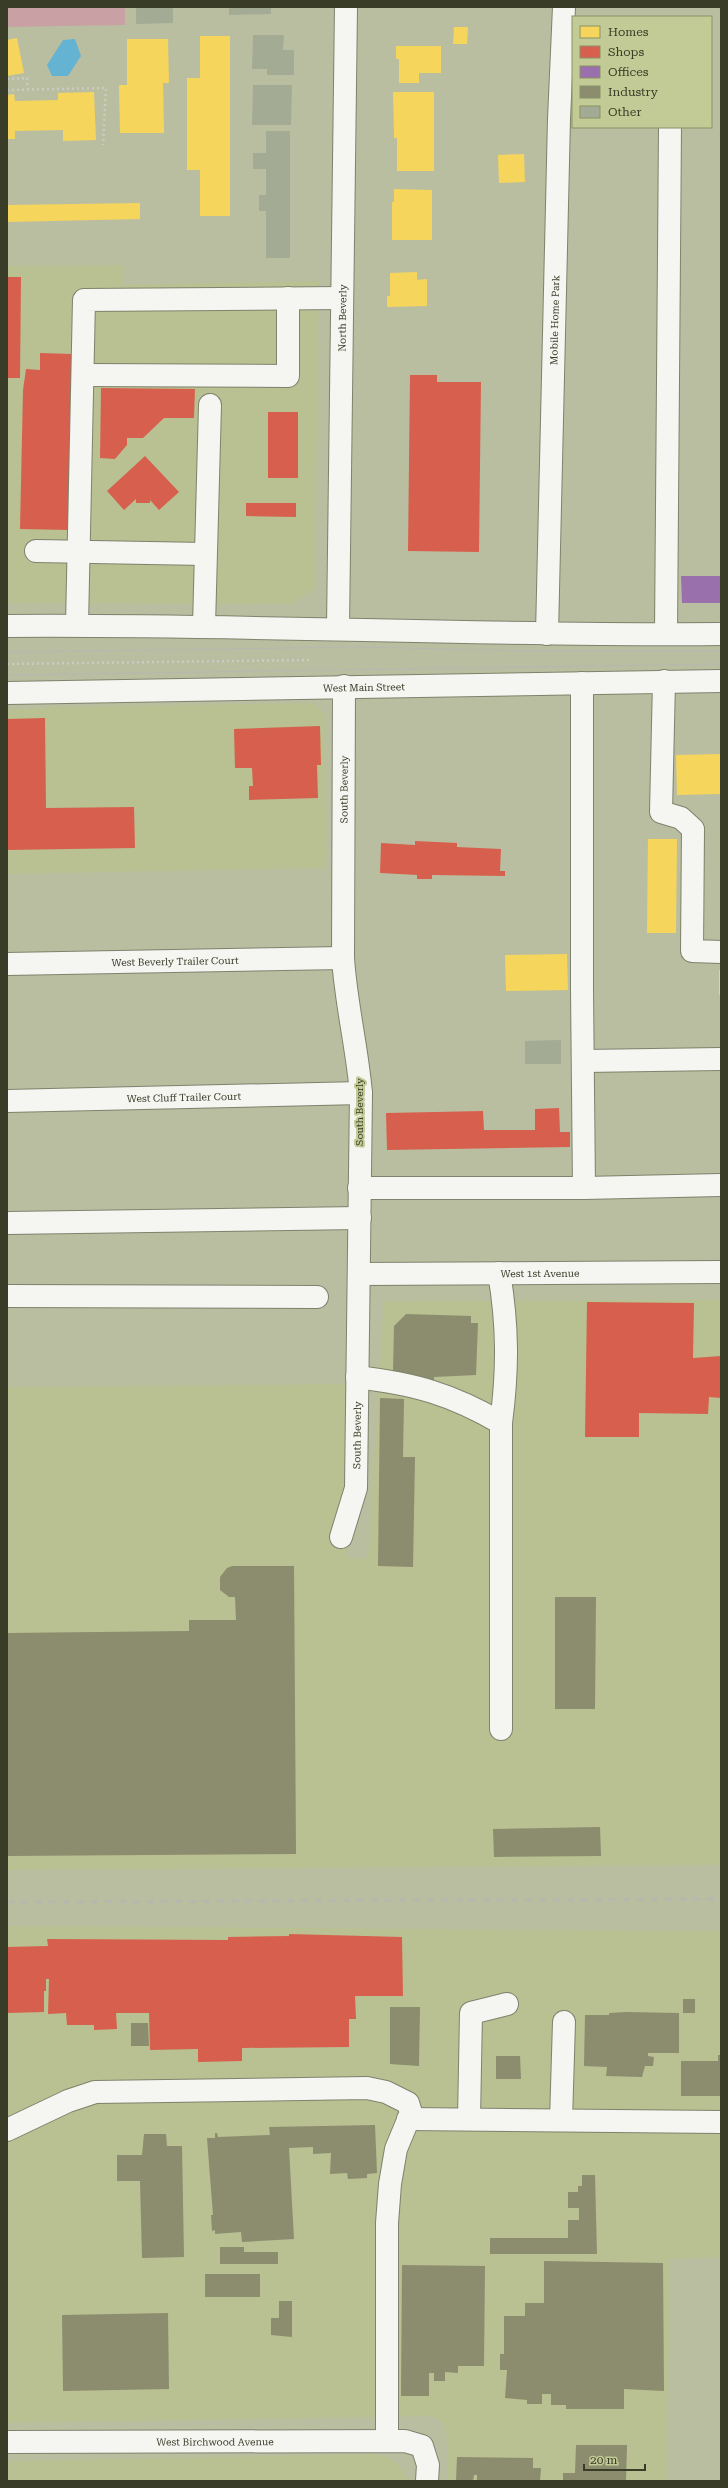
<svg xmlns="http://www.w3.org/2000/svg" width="728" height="2488" viewBox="0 0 728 2488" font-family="'Roboto Serif',serif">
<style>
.built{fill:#b9c092}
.green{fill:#c9a1a4}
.water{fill:#64b3d2}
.homes{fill:#f6d55c}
.shops{fill:#d6604d}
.offices{fill:#9970ab}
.industry{fill:#8c8c6e}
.building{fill:#a3ab95}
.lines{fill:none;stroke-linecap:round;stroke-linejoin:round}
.minor-casing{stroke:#7f826c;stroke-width:24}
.major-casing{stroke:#7f826c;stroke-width:24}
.path{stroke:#caccc2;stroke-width:2.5;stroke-dasharray:2 3;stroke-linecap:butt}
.minor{stroke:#f5f5f1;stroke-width:22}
.major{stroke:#f5f5f1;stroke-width:22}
.tram{stroke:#b7b7b0;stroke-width:1}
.rail{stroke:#b7b7b0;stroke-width:3;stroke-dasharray:7 7;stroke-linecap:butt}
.labels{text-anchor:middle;stroke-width:4;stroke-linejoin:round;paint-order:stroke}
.street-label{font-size:10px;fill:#393c27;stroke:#c2ca95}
</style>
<rect width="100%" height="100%" fill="#babea1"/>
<path class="built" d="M123,265l1,20 195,-4 -4,308 -24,15 -284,-1v-337z
M302,703h12l12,13 -1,152 -318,6v-164l45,-3z
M721,1300v565l-714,5v-483l338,-3 3,174 20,1 16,-258z
M7,1926l714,5v326l-51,2 -3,222h-220v-43l-5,-16 -11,-6 -424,7z
M373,2454l14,3 10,6 12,18h-402v-20z"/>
<path class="green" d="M7,7h118v18l-118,2z"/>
<path class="water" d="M75,39l6,17 -13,20h-16l-5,-11 16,-25z"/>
<path class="homes" d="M454,27h14l-1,17h-14z
M200,36h30v180h-30v-46h-13v-92h13z
M17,38l7,35 -17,3v-36z
M127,39h41l1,44h-6l1,50h-44l-1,-48h8z
M396,46h45v27h-22v10h-20v-24h-3z
M94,92l2,48 -33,1v-11l-48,1v8h-8v-44l7,-1 1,7 43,-1v-7z
M393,92h41v79h-37v-33h-3z
M524,154l1,28 -26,1 -1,-28z
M394,189l38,1v50h-40v-38h2z
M140,203v16l-133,3v-17z
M417,272v8l10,-1v27l-40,1v-11h3v-23z
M721,754v40l-44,1 -1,-40z
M648,839h29l-1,94h-29z
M567,954l1,36 -62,1 -1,-36z
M719,970h2v25h-2z"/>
<path class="shops" d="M7,277h14l-1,101h-13z
M40,353l32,1 -3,176 -49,-1 3,-139 3,-21 14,1z
M410,375h27v7h44l-2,170 -71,-1z
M101,388l94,1 -1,29h-30l-21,20h-16v7l-12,14 -15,-1z
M268,412h30v66h-30z
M145,456l34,36 -20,18 -9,-10v3h-14v-4l-12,11 -17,-19z
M246,503h50v14l-50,-1z
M45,718l1,90 88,-1 1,41 -128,2v-131z
M320,726l1,39h-4l1,33 -69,2v-14h4l-1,-18h-17l-1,-39z
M415,841l42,2v4l44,2 -1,22h5v5l-73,-1v4h-15v-4l-37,-2 1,-30 34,2z
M559,1108l1,24h10v15l-183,3 -1,-37 97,-2 1,19h51v-21z
M587,1302l107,1 -1,55 28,-2v42l-12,-1 -1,17 -69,-1v24h-54z
M289,1934l113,3 1,59h-48l1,23h-7v28l-107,1v13l-44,1v-13l-48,1 -1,-37h-33l1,16 -23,1v-5h-27l-1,-12 -18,1 1,-35h-3v12h-2v21l-37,1v-66l41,-1 -1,-7 181,1v-3l61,-1z"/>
<path class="offices" d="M681,576h39l1,27h-39z"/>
<path class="industry" d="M406,1314l65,2v7h7l-2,52 -42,2v4l-17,-1 -17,-4v-4h-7l1,-46z
M380,1398l24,1 -1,58h12l-2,110 -35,-1z
M232,1566h62l2,288 -289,2v-223l182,-2v-11h47l-1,-23h-6l-9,-7v-13l7,-9z
M555,1597h41l-1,112h-40z
M600,1827l1,29 -107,1 -1,-28z
M683,1999h12v14h-12z
M390,2007h30l-1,59 -29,-2z
M627,2012l52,1v40h-31v3l6,1 -1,9h-8l-3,11 -36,-1 1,-9 -23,-1 1,-51h24v-2z
M131,2023h17l1,23h-18z
M718,2055h3v41h-40v-35h37z
M496,2056h24l1,23h-25z
M375,2125l2,48 -10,1v4l-19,1 -1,-6 -17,1 1,-21 -18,1v-7l-24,1 5,91 -52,3 -1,-10 -26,2v-4l-3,1 -1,-16h2l-6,-77h8v-5h2l1,4 52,-2 -1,-8z
M144,2134h22l1,12h15l2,111 -42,1 -2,-77h-23v-26h25z
M582,2175h13l2,79h-107v-16h78v-18h11v-12h-11v-16h10v-6h4z
M220,2247h24v5h34v12h-58z
M544,2261l119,2 1,128 -40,-2v20h-58v-4h-15v-11h-9v10h-15v-4l-22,-2 2,-28h-7v-16h4v-38h21v-13h19z
M402,2265l83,1 -1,100h-26v7l-13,-1v9h-11v-8h-5v23h-28z
M205,2274h55v23h-55z
M279,2301h13v36l-21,-2v-17h8z
M168,2313l1,76 -106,2 -1,-76z
M576,2445h51l-1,36h-63v-8h12z
M457,2457l76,1v10h8l-1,13h-63v-6h-3l-1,6h-17z"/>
<path class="building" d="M136,7h37v16l-37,1z
M229,7h42v7l-42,1z
M253,35h31l-1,15h11v25h-27v-6h-15z
M253,85h39l-1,40h-39z
M266,131h24v127h-24v-47h-7v-16h7v-26h-13v-16h13z
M561,1040v24h-36v-23z"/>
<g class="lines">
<g class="minor-casing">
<g id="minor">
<path d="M83,375l205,1v-78"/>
<path d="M36,551l169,3"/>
<path d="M77,625l7,-325 258,-2"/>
<path d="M204,626l6,-221"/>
<path id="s1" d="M338,628l8,-621"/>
<path id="s2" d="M547,634l12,-515 5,-112"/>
<path d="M666,634l4,-507"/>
<path d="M664,681l-3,131 20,6 12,11 -1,122 29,1"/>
<path d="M582,683v307l2,198"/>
<path id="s3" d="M7,964l336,-6"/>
<path d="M584,1061l137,-2"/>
<path id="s4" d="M7,1101l354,-8"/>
<path d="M359,1188h225l137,-3"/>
<path d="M7,1223l353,-5"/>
<path d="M499,1273c9,53 9,97 2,150"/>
<path id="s5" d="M359,1274l362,-2"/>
<path d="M7,1296l310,1"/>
<path d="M357,1377c58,7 94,17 144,46v306"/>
<path id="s6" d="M341,1537l15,-49 5,-395c-4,-46 -15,-89 -18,-135l1,-272"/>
<path d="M408,2119l313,3"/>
<path d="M469,2119l2,-106 36,-9"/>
<path d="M561,2120l3,-98"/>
<path d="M7,2130l61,-29 27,-9 272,-4 19,4 22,11 3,10 -15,36 -6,35 -3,39v218"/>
<path id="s7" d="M7,2442l398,-1 17,5 6,19 -1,16"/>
</g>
</g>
<g class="major-casing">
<g id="major">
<path d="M7,626c238,-2 476,10 714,8"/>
<path id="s8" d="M7,693l714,-12"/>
</g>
</g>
<path class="path" d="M7,79l20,-1 1,11
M7,90l99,-2 -3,57
M7,664l302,-4"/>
<use href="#minor" class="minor"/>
<use href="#major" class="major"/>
<path class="tram" d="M7,652l355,-5 166,4h193
M7,675l714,-11"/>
<path class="rail" d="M7,1902l714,-3"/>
</g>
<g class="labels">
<g class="street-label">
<text dy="4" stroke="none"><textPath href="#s1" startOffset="310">North Beverly</textPath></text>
<text dy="4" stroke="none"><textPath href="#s2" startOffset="314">Mobile Home Park</textPath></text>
<text dy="4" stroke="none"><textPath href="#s8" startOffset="357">West Main Street</textPath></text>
<text dy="4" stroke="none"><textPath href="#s6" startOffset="751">South Beverly</textPath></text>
<text dy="4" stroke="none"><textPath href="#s3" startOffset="168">West Beverly Trailer Court</textPath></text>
<text dy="4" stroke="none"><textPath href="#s4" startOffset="177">West Cluff Trailer Court</textPath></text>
<text transform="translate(359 1112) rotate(-90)" y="4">South Beverly</text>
<text dy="4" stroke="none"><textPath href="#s5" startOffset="181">West 1st Avenue</textPath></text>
<text dy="4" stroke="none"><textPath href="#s6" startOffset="104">South Beverly</textPath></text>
<text dy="4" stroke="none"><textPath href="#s7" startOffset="208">West Birchwood Avenue</textPath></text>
</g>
</g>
<rect width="728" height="2488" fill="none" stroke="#393c27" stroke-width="16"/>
<rect x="572" y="16" width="140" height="112" fill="#c2ca95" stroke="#8b9169"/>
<rect x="580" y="26" width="20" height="12" fill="#f6d55c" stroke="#8b9169"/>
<text x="608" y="36" font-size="12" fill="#393c27">Homes</text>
<rect x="580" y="46" width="20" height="12" fill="#d6604d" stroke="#8b9169"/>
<text x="608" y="56" font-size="12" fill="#393c27">Shops</text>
<rect x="580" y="66" width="20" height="12" fill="#9970ab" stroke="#8b9169"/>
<text x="608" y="76" font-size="12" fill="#393c27">Offices</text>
<rect x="580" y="86" width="20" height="12" fill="#8c8c6e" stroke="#8b9169"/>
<text x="608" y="96" font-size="12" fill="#393c27">Industry</text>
<rect x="580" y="106" width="20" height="12" fill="#a3ab95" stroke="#8b9169"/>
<text x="608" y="116" font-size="12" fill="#393c27">Other</text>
<path d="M584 2464v6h61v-6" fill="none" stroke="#393c27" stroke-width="2"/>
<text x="590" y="2464" font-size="12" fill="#393c27" stroke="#c2ca95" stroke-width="3" paint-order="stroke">20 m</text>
</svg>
